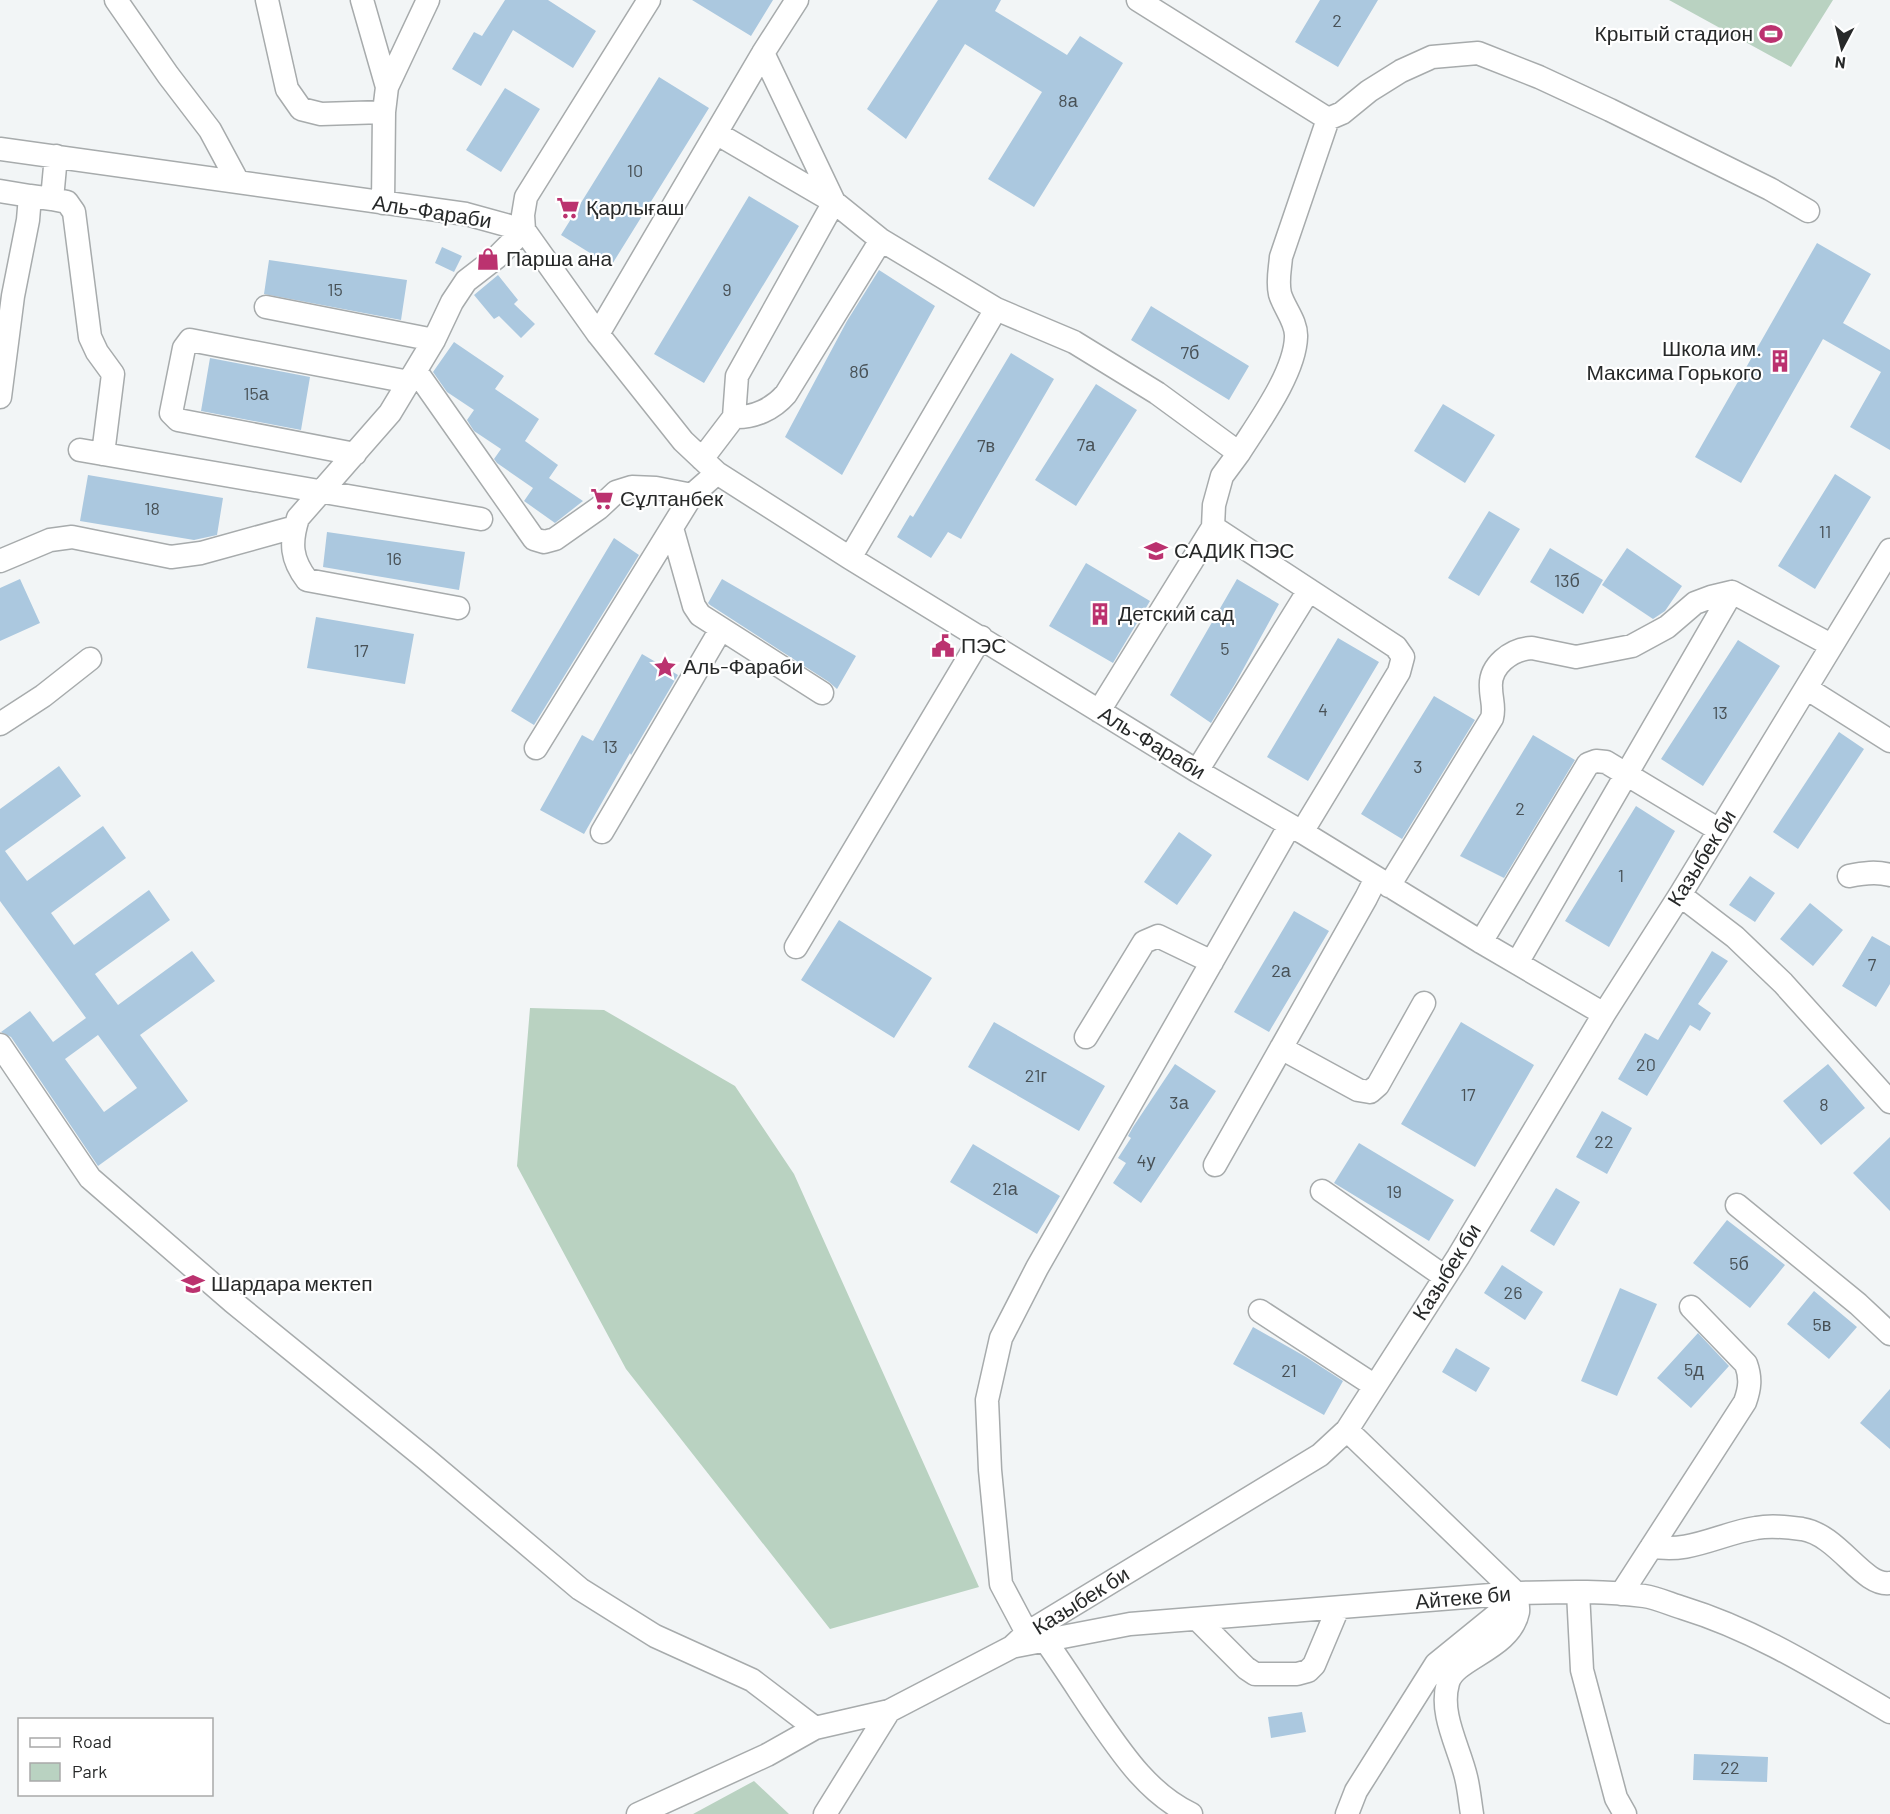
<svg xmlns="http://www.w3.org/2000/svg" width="1890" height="1814" viewBox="0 0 1890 1814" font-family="Barlow,sans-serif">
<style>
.green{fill:#b9d2c1}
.building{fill:#abc8df;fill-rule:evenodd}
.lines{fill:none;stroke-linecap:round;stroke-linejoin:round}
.minor-casing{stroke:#a7abac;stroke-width:25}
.minor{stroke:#fff;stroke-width:22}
.labels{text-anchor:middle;stroke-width:4.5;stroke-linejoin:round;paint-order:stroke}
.number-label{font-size:18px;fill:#485156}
.poi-label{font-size:21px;fill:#272929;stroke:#fff;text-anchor:start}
.street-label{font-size:21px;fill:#272929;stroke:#fff}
</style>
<rect width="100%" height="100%" fill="#f2f5f6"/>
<path class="green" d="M1669,0h164l-42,67z
M530,1008l74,2 131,76 59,88 185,413 -149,42 -204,-260 -109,-203z
M754,1781l35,33h-96z"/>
<path class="building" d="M505,0h43l48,31 -23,37 -60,-38 -32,56 -29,-17 22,-37 8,4z
M692,0h81l-22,36z
M938,0h63l-6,11 72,44 13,-19 43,27 -89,144 -46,-28 54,-87 -77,-48 -59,95 -39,-30z
M1320,0h58l-40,67 -43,-25z
M659,77l50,31 -98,158 -50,-31z
M505,88l35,21 -39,63 -35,-22z
M749,196l50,30 -95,157 -50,-29z
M1817,243l54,31 -28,49 47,27v100l-40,-23 31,-55 -58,-33 -82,144 -46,-26z
M442,247l20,9 -8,16 -19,-9z
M269,260l138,20 -6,40 -137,-26z
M879,270l56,36 -93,169 -57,-38 62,-116z
M498,275l20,25 -4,4 21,20 -14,14 -22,-22 -5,3 -20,-24z
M1151,306l98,60 -20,34 -98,-60z
M454,342l50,34 -9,13 44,30 -14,22 33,24 -9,13 34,23 -28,22 -31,-22 9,-13 -36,-25 -3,-4 7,-10 -27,-18 -7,-11 7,-10 -27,-18 -14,-20z
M1011,353l43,26 -93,160 -13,-7 -17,26 -34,-21 13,-22 3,2z
M210,358l100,19 -9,53 -100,-19z
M1096,384l41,26 -61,96 -41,-26z
M1443,404l52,31 -30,48 -51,-32z
M1835,474l36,23 -56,92 -37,-23z
M88,475l135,23 -6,37 -23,5 -114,-19z
M1489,511l31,18 -41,67 -31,-18z
M327,532l138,20 -6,38 -136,-23z
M614,538l25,17 -105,170 -23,-14z
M1550,548l53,32 -20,34 -53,-32z
M1627,548l55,38 -17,25 -12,8 -51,-34z
M1086,563l64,38 -37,62 -64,-37z
M20,579l20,44 -40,18v-53z
M722,579l134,77 -19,33 -8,-7 -119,-77 -2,-2z
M1237,579l42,25 -44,80 -24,39 -41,-28z
M316,617l98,17 -9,50 -98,-16z
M1338,638l41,24 -71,119 -41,-24z
M1738,640l42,26 -77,120 -42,-27z
M642,654l36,21 -47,80 -1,-2 -46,81 -44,-24 42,-75 11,6z
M1434,696l41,24 -73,119 -41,-25z
M1839,732l25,17 -66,100 -25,-17z
M1533,735l42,25 -71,118 -44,-22z
M59,766l22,30 -76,55 22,30 76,-55 23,32 -75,55 23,32 75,-55 21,30 -75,54 23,31 74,-54 23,30 -75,54 48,66 -90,65 -87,-129 -10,-5 29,-21 23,31 33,-24 -86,-117v-92zM98,1035l39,53 -33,24 -39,-53z
M1636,806l39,25 -66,116 -44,-26z
M1179,832l33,23 -35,50 -33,-23z
M1750,876l25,17 -20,29 -26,-17z
M1810,903l33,27 -30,36 -33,-27z
M1294,911l35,20 -60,101 -35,-20z
M839,920l93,58 -38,60 -93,-58z
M1872,936l18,10v38l-14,23 -34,-21z
M1712,951l16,10 -30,43 13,9 -11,18 -10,-6 -43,71 -29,-17 27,-46 13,7z
M994,1022l111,64 -26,45 -111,-64z
M1461,1022l73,43 -59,102 -74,-43z
M1175,1064l41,27 -75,112 -28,-20 13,-20 -8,-5 13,-20 -3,-2 5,-9z
M1828,1064l37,44 -44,37 -38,-44z
M1602,1111l30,17 -25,46 -31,-17z
M1890,1137v74l-37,-38z
M1359,1143l95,57 -25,41 -95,-58z
M973,1144l87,52 -23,38 -87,-52z
M1556,1188l24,14 -26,44 -24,-15z
M1727,1220l58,45 -35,43 -57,-45z
M1502,1265l41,27 -18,28 -41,-27z
M1620,1288l37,16 -40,92 -36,-15z
M1814,1291l43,36 -28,32 -42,-35z
M1253,1327l53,30 37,24 -19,34 -91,-51z
M1698,1333l31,33 -38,42 -34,-30z
M1456,1348l34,20 -14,24 -34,-20z
M1890,1389v60l-30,-26z
M1302,1712l4,20 -35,6 -3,-21z
M1694,1754l74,3 -1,25 -74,-2z"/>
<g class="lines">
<g class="minor-casing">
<path id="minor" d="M116,0l52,75 42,55 28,52
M267,0l20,89 14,20 20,5 63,-2
M362,0l25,87 -3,25 -1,91
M1138,0l190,119 14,-6 27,-22 32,-20 31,-14 46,-4 61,24 71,33 160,79 38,22
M763,53l71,149 47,38 115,69 78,33 83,51 82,60 -17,23 -8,29 -1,22 -114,184
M387,87l41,-87
M0,149l466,65 58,16 74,104 85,107 34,32 133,85 347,213 105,61 179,110 123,72
M0,191l30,5
M52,199l15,3 7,10 16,125 7,15 16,22 -10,80
M524,230l-1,-15 3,-18 123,-197
M266,307l168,33
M598,334l165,-281 34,-53
M416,371l118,168 10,3 11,-3 44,-31 17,-16 16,-5 24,1 36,7
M0,397l13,-101 15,-76 2,-24 22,3 4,-43
M734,417c20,1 39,-8 52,-23l95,-154
M80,450l401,69
M1239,453c19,-30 56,-80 57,-116 1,-15 -12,-29 -16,-43 -3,-13 0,-24 1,-37l47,-138
M355,454l-177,-34 -7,-7 13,-65 6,-8 219,42
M702,459l32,-42 3,-41 97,-174 -118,-69
M1213,527l183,120 7,10 -4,15 -97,160
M672,528l22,78 6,9 122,78
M850,558l146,-249
M0,561l50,-21 22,-3 99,20 30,-4 94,-26
M458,608l-151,-28c-16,-21 -17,-37 -9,-62l92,-105 44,-73 18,-38 14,-21 31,-24 27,-27
M1806,688l84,53
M0,724l43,-28 47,-37
M536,748l156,-253 25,-22
M1197,771l112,-181
M602,832l119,-203
M1849,876c14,-3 27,-5 41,-1
M1389,886l103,-168c3,-11 -1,-19 -1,-30 -2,-22 20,-39 41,-40l44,9 56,-11 35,-19 28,-24 16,-6 21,-5 99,53
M1680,895l55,42 48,46 107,119
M1481,942l107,-178 8,-3 10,1 113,68
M796,947l185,-310
M1517,963l215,-371
M1086,1037l58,-95 14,-6 54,26
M0,1045l90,133 143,124 193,157 154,130 75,47 97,44 63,48
M1281,1048l77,42 12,2 8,-7 46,-82
M1215,1165l151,-267 10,-20
M1322,1191l123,86
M1737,1205l121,99 32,30
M1260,1311l115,75
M1347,1430l169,163c0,6 3,13 2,19 -8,38 -64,46 -70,71 -9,31 11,64 18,94 3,12 4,25 6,37
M1652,1546c34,9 70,-13 104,-18 15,-3 31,-1 46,1 37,6 61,58 88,54
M1578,1592l4,78 34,128 9,16
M1621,1594l124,-192c5,-14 6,-24 1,-38l-55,-57
M1197,1619l49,49 9,6h42l11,-3 6,-6 24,-57
M1027,1633l-26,-49 -11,-114 -3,-70 14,-62 36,-70 253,-443
M1045,1640c17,24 33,49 49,73 27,39 53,80 97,101
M1016,1646l114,-22 386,-31c42,-1 86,-3 128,3 13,2 26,8 39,12 75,23 140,65 207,104
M638,1814l129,-59 48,-27 74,-17
M825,1814l64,-103 123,-64 15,-14 293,-178 27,-25 111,-173 146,-243 76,-119 210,-345
M1347,1814l9,-23 80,-127 80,-65"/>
</g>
<use href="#minor" class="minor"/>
</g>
<defs>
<g id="stadium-bare" transform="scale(1.8)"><path d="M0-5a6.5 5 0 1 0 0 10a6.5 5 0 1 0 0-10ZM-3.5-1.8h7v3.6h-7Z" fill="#bb326f" stroke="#fff" stroke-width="2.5" paint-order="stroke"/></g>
<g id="supermarket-bare" transform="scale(1.8)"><path d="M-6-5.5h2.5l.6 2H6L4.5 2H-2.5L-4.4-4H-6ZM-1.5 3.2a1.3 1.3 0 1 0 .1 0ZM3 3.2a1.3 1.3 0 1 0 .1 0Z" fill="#bb326f" stroke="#fff" stroke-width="2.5" paint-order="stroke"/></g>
<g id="shop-bare" transform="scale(1.8)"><path d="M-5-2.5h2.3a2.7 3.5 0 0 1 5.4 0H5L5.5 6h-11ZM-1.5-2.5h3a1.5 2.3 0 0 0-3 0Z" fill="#bb326f" stroke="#fff" stroke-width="2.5" paint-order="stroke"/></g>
<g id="building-bare" transform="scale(1.8)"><path d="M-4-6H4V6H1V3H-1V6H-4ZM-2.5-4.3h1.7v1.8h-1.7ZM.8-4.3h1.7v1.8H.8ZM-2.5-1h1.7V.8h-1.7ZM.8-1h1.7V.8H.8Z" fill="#bb326f" stroke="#fff" stroke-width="2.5" paint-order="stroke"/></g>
<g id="school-bare" transform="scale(1.8)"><path d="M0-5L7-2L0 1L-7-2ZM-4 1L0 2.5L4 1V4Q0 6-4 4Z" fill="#bb326f" stroke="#fff" stroke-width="2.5" paint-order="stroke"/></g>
<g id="civic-bare" transform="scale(1.8)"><path d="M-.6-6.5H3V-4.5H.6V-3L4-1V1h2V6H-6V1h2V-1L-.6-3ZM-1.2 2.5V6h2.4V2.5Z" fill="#bb326f" stroke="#fff" stroke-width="2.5" paint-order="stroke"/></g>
<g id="sight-bare" transform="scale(1.8)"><path d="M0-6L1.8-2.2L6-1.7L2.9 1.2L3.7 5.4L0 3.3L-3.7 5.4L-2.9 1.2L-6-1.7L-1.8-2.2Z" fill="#bb326f" stroke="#fff" stroke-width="2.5" paint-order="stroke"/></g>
</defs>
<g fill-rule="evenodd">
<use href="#stadium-bare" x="1771" y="34"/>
<use href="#supermarket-bare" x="568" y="208"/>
<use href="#shop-bare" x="488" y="259"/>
<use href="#building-bare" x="1780" y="361"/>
<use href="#supermarket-bare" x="602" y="499"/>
<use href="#school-bare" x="1156" y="551"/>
<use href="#building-bare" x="1100" y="614"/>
<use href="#civic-bare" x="943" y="646"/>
<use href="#sight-bare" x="665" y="667"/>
<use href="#school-bare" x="193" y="1284"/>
</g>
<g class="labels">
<g class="number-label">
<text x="1337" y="27">2</text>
<text x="1068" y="107">8а</text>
<text x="635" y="177">10</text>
<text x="335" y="296">15</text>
<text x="727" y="296">9</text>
<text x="1190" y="359">7б</text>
<text x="859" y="378">8б</text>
<text x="256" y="400">15а</text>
<text x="1086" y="451">7а</text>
<text x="986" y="452">7в</text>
<text x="152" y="515">18</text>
<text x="1825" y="538">11</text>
<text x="394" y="565">16</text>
<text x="1567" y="587">13б</text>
<text x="1225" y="655">5</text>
<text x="361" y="657">17</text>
<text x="1323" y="716">4</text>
<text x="1720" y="719">13</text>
<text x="610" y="753">13</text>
<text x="1418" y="773">3</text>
<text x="1520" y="815">2</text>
<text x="1621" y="882">1</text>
<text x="1872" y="971">7</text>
<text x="1281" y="977">2а</text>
<text x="1646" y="1071">20</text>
<text x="1036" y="1082">21г</text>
<text x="1468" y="1101">17</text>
<text x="1179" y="1109">3а</text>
<text x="1824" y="1111">8</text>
<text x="1604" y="1148">22</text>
<text x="1146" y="1167">4у</text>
<text x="1005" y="1195">21а</text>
<text x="1394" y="1198">19</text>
<text x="1739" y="1270">5б</text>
<text x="1513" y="1299">26</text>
<text x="1822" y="1331">5в</text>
<text x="1694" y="1376">5д</text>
<text x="1289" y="1377">21</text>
<text x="1730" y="1774">22</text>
</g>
<g class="poi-label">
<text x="1753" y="41" text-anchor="end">Крытый стадион</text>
<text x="586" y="215">Қарлығаш</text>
<text x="506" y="266">Парша ана</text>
<text x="1762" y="356" text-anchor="end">Школа им.<tspan x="1762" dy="24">Максима Горького</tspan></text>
<text x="620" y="506">Сұлтанбек</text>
<text x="1174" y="558">САДИК ПЭС</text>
<text x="1118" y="621">Детский сад</text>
<text x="961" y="653">ПЭС</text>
<text x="683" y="674">Аль-Фараби</text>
<text x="211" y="1291">Шардара мектеп</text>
</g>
<g class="street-label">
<text transform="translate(432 212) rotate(9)" y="7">Аль-Фараби</text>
<text transform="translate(1152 743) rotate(31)" y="7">Аль-Фараби</text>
<text transform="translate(1702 858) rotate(-58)" y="7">Казыбек би</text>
<text transform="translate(1447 1272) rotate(-58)" y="7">Казыбек би</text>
<text transform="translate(1463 1598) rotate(-5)" y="7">Айтеке би</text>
<text transform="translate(1081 1601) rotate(-32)" y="7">Казыбек би</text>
</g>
</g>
<rect x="18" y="1718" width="195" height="78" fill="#ffffff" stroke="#a9a9a9" stroke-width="1.5"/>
<rect x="30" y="1738" width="30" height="9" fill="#ffffff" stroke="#a9a9a9" stroke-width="1.5"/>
<text x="72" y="1748" font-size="18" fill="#272929">Road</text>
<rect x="30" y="1763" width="30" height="18" fill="#b9d2c1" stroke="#a9a9a9" stroke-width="1.5"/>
<text x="72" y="1778" font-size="18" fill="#272929">Park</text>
<g transform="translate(1842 48) rotate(187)" stroke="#ffffff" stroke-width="4.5" paint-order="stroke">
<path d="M0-4.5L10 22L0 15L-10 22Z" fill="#272929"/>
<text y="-9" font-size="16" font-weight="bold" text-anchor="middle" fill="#272929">N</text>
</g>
</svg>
